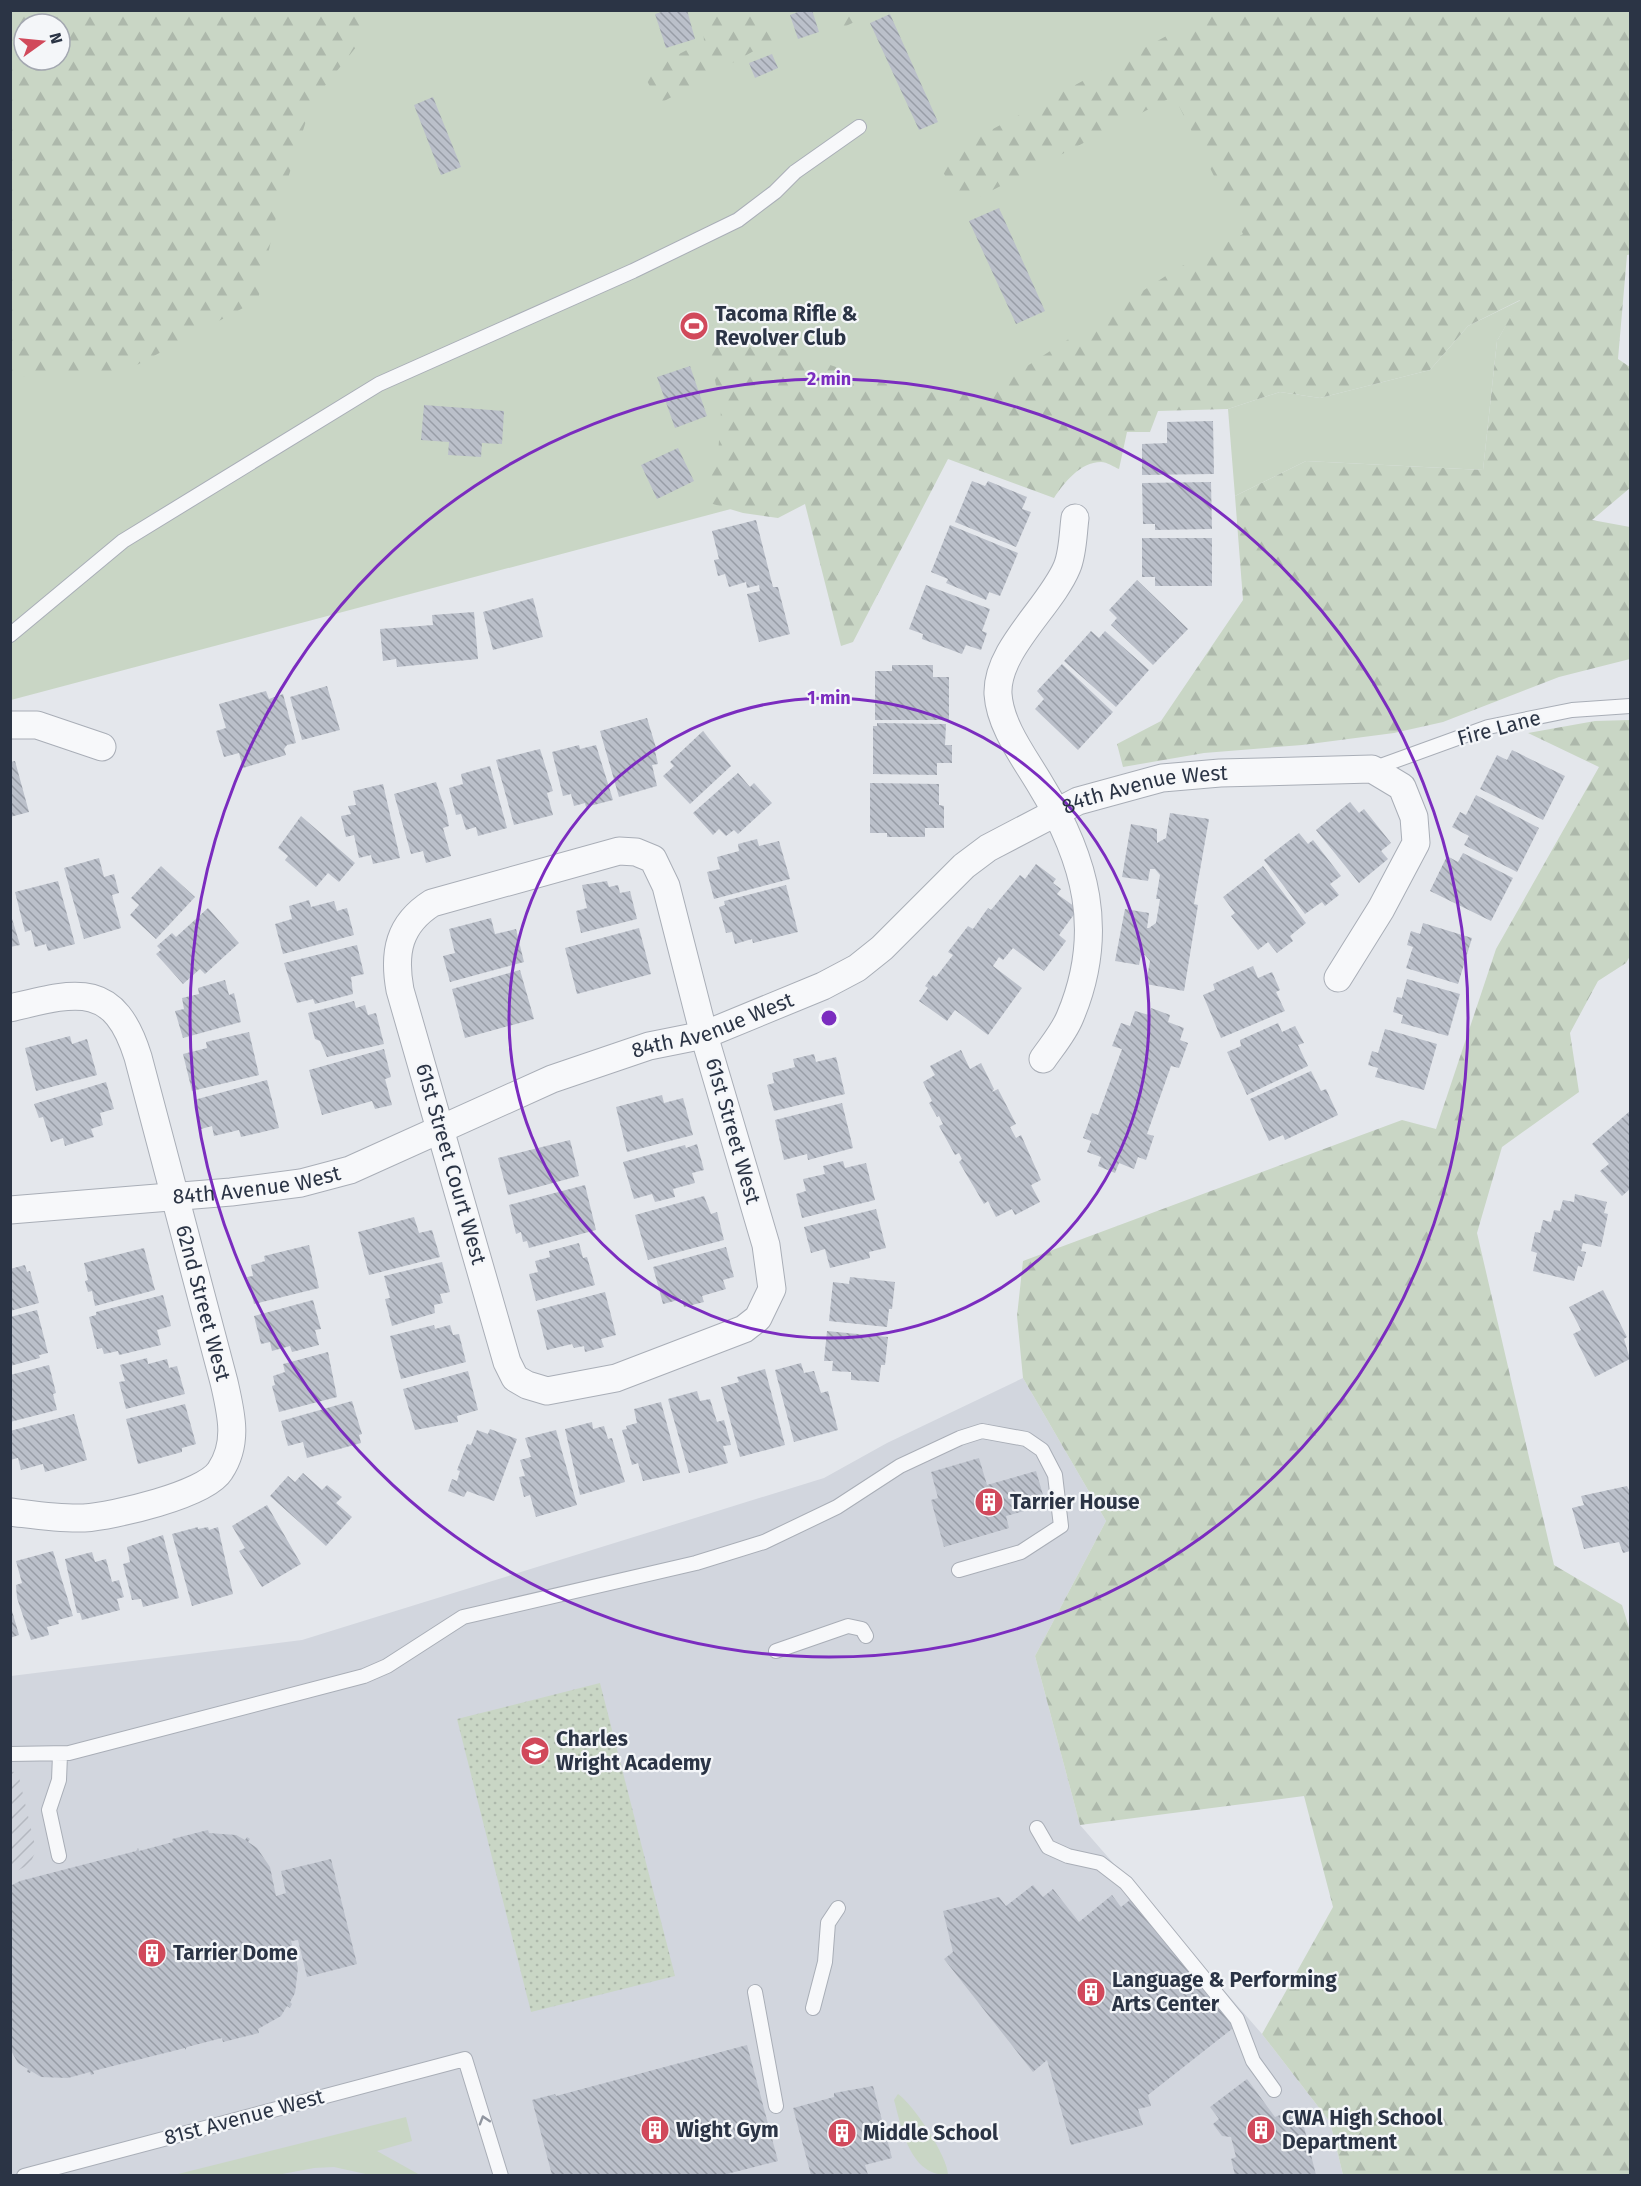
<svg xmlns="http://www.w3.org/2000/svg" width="1641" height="2186" viewBox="0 0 1641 2186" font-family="'Fira Sans',sans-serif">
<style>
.built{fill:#d2d6de}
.industrial{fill:url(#industrial-furrows)}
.grass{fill:#c9d6c5;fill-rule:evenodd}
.forest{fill:url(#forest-firs);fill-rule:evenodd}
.park{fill:url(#park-dots)}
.building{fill:url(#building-back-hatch)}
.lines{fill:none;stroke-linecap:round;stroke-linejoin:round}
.service-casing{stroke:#a9aeb7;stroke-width:16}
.minor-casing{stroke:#a9aeb7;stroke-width:29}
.service{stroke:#f7f8fa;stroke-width:14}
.minor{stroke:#f7f8fa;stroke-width:27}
.oneway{stroke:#9196a0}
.ring{fill:none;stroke:#7b2cbf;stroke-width:3}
.labels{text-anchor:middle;stroke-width:4.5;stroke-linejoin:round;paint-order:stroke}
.poi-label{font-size:21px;font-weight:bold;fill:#2b3445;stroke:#f4f6f9;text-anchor:start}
.street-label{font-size:21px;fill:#2b3445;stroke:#f4f6f9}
.centre{fill:#7b2cbf;stroke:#f4f6f9;stroke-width:3}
.ring-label{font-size:18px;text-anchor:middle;font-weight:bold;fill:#7b2cbf;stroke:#f4f6f9;stroke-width:4.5;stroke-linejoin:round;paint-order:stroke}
</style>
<defs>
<pattern id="industrial-furrows" width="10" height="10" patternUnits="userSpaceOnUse" patternTransform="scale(1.5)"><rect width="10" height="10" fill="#d2d6de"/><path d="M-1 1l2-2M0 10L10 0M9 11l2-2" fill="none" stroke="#b4b8c0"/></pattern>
<pattern id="forest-firs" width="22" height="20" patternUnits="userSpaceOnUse" patternTransform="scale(1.5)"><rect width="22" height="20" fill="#c9d6c5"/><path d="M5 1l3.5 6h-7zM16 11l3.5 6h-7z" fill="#adb8ab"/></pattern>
<pattern id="park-dots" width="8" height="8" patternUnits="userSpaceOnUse" patternTransform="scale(1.5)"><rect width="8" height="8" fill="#c9d6c5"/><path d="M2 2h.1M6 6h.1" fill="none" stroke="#adb8ab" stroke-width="1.8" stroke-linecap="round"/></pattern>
<pattern id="building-back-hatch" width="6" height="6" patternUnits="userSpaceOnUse" patternTransform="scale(1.5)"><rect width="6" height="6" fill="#bbc0ca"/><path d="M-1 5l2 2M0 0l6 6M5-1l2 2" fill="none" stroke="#989da6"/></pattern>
</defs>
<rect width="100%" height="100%" fill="#e4e7ec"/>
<path class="built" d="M1023,1378l83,143 -71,135 45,169 182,209 68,88 13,53 -1332,1v-500l291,-36 522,-162 63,-35z"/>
<path class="industrial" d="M10,1771l8,2 18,77 -6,14 -19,10z"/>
<path class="grass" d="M11,11h1619v243l-771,221 -848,225zM24,24h36v36h-36z
M1521,300l-24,41 -14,129 -177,-9 -71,35 -7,-87 52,-17 40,6 110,-28 38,-44z
M898,2094c16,11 50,63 50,81 -38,1 -46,-46 -54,-75z
M406,2117l6,24 -35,10 43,24h-50l-36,-8 -20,1 -37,7h-103z"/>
<path class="forest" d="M10,11h375l-73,91 -35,111 -19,87 -134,72 -113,5zM24,24h36v36h-36z
M702,11h77l-4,28 -116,65 -16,-31 61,-32z
M833,11h44l-33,16z
M1213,11h417v243l-3,1 -9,104 12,8v121l-38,32 38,7v132l-71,18 -116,45 -49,11 -92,12 -98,8 -81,14 -6,-23 44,-23 82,-121 -8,-104 71,-35 177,9 14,-129 23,-41 -52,26 -38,44 -110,28 -40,-6 -52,17 -70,2 -8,21h-23l-8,37c-5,-2 -12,-7 -18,-7 -21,0 -37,21 -47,36l-106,-39 -95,183 -12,4 -36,-142 -27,14 -35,-5 -40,-12 15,-46 3,-44 -17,-88 210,70 76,-3 188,-122 65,-34 -69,-138 -214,111 -23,-48z
M1630,720v236l-4,7 -28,18 -28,52 9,59 -77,55 -25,86 77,332 68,40 8,26v544h-287l-13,-53 -68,-88 71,-127 -29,-111 -224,29 -45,-169 71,-135 -83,-143 -6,-62 6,-55 379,-141 34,9 60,-180 103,-182 -71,-34 67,-12z"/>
<path class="park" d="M600,1683l75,293 -144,36 -74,-293z"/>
<path class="building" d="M668,10h19l8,29 -29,9 -11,-34z
M803,10h9l7,22 -21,7 -8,-24z
M890,14l48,108 -19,8 -49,-107z
M772,54l6,14 -23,10 -6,-15z
M433,97l28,70 -20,8 -27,-70z
M999,208l46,103 -29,13 -47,-103z
M690,366l17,50 -32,12 -18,-51z
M424,405l80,6 -2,33 -20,-1 -1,14 -33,-2 1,-13 -28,-2z
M1213,421l1,53 -72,1v-31l25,-1v-21z
M678,448l16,33 -37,18 -16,-34z
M972,481l13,5 3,-5 39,16 -5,12 9,3 -15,35 -61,-25z
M1211,482l1,47 -57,1v-6h-12l-1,-41z
M756,520l17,67h5l12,47 -31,8 -12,-48 13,-3 -1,-6 -12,3 -1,-6 -17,5 -4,-13 -7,2 -4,-16 5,-1 -7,-28z
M950,525l68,28 -18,43 -11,-4 -3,8 -40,-17 2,-4 -17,-7z
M1142,538h70v48h-57v-9h-13z
M1137,580l51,49 -35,36 -42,-40 6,-7 -8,-8z
M926,585l64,24 -8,22 5,2 -6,17 -15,-5 -4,9 -40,-15 1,-5 -14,-5z
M533,598l10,39 -50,13 -10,-38z
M474,612l4,47 -81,8 -1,-8 -13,2 -3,-32 53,-4 -1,-10z
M1091,631l8,7 6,-7 44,39 -33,37 -52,-46z
M1062,664l51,48 -35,38 -43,-41 9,-10 -7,-8z
M892,665h41v12h16v43h-74v-49h17z
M327,686l13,44 -38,10 -12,-43z
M266,691l3,8 14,-5 13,49 -9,2 -3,4 2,6 -43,13 -4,-15 -15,4 -8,-26 10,-3 -7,-24z
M647,718l10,33h-2l3,13 -6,1 5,21 -38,11 -19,-66z
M877,723l69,1 -1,21h7v18h-15v12l-64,-1v-48h4z
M703,731l28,35 -41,38 -27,-28 11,-10 -4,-4z
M579,745l1,4 16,-4 17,55 -27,7 -1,-4 -11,3 -3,-12 -8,2 -11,-44z
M540,749l13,42 -6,2 6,22 -39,10 -18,-65z
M1512,750l53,26 -22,44 -63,-31 17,-34 10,5z
M15,761l14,51 -19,5v-55z
M490,766l17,62 -29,8 -2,-9 -10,3 -5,-16 -5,1 -7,-27 14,-4 -2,-10z
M738,773l12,14 4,-4 18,20 -34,31 -4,-4 -8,6 -7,-7 -6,6 -20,-22z
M436,782l10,30 3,14 -6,2 8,28 -25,7 -3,-12 -12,3 -17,-60z
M870,783l69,1v21l5,1v22h-19v9h-38v-4h-17z
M383,784l17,74 -27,6 -2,-9 -12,3 -5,-23 -8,2 -5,-21 10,-2 -3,-8 8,-1 -3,-14z
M1476,795l63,33 -22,44 -53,-27 5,-9 -17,-9 8,-15 6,3z
M1350,802l9,11 5,-4 27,34 -10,8 7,8 -29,24 -43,-53z
M1170,813l39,6 -15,85 4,1 -14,86 -38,-7 4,-23 -5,-6h-4l-2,10 -24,-4 10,-52 24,4 -2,15h2l7,-5 4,-24h-4l4,-24 -5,-6h-5l-2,12 -26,-4 9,-53 26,5v14l9,-5z
M301,816l54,47 -16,19 -11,-9 -12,14 -31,-27 3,-4 -10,-8z
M1299,833l9,11 5,-4 28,36 -11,8 9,11 -14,11 -3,-4 -17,12 -41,-54z
M757,839l2,7 20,-5 11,38 -76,20 -7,-27 13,-3 -3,-12 22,-6 -1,-7z
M1463,853l50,25 -22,43 -61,-30 17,-35 11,6z
M99,858l5,19 10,-3 5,19 -7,2 9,33 -37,11 -20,-71z
M1036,864l20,15 -3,4 8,6 -4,5 21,15 -19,26 7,6 -22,30 -31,-23 -10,12 -4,-3 -6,9 29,22 -34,47 -33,-25 -8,11 -28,-20 9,-13 -3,-2 8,-11 3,2 17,-22 -5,-3 20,-26 5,3 15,-21 3,2 29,-35 5,4z
M161,866l34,31 -39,42 -26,-24 9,-10 -8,-7z
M1263,866l43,57 -16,13 3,5 -16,12 -9,-11 -10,8 -27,-34 4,-3 -12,-16z
M58,881l17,63 -27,7 -2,-7 -11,3 -4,-17 -6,2 -10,-40z
M607,881l2,6 9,-2 2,8 10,-2 7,28 -56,14 -5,-22 11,-3 -5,-23z
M786,885l12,47 -45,11 -1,-4 -17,5 -3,-12 -6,1 -7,-26 6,-2 -1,-4z
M309,900l2,7 23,-6 3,10 10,-3 7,27 -71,19 -8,-30 17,-5 -3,-13z
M208,908l31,35 -34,31 -5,-5 -17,15 -27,-30 5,-4 -4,-4 15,-13 4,4z
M10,912l10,33 -10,2z
M491,918l4,16 21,-5 8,33 -74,20 -7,-26 12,-3 -6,-24z
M1423,923l49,15 -14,46 -52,-16 7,-21 -6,-2 4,-14 9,3z
M639,928l12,46 -74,20 -12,-46z
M357,945l7,29 -13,3 2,17 -38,10 -2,-5 -16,4 -13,-40z
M1253,966l5,12 14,-6 8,18 -4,2 9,19 -64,27 -18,-43 12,-5 -2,-6z
M520,970l14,49 -69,19 -13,-49z
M1407,979l53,15 -12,42 -47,-13 2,-8 -10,-3 4,-15 5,1z
M225,980l4,15 5,-2 7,29 -58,16 -8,-27 9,-2 -2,-11 17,-4 -1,-6z
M354,1001l2,7 9,-3 3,10 8,-2 8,31 -57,13 -7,-16 -5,-2 -7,-26z
M1151,1008l19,7 -2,7 16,6 -4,12 8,3 -9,25 -8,-2 -24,68 7,2 -8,24 -8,-3 -4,12 -15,-6 -4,10 -17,-7 3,-9 -14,-5 4,-11 -8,-3 9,-25 6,2 24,-66 -10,-3 9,-23 9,3 5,-15 14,4z
M1278,1023l4,9 13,-6 9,17 -6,2 10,21 -61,29 -20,-43 14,-6 -1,-6z
M1385,1029l52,15 -13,46 -49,-13 3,-9 -10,-3 4,-14 6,2z
M249,1032l10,43 -67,16 -9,-37 24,-6 -1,-6z
M70,1036l2,8 15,-5 10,36 -61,16 -11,-43z
M384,1049l7,28 -6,2 7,26 -17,4 -3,-8 -50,14 -13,-45z
M961,1050l9,19 11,-6 13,26 -2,3 6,-3 18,35 -6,3 6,11 5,-3 20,45 -10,5 9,17 -25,13 -3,-6 -16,8 -8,-16 -4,3 -25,-42 3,-3 -3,-6 -4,2 -16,-29 4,-2 -4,-8 -2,1 -8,-14 3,-2 -9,-19 12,-7 -5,-9z
M814,1054l2,8 20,-5 9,37 -71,17 -7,-26 7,-2 -2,-10 23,-6 -2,-8z
M1311,1071l10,20 5,-2 12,26 -53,25 -2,-5 -14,6 -19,-42z
M267,1080l12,48 -38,9 -2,-7 -25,6 -2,-10 -11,3 -7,-29z
M106,1082l8,27 -14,4 3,12 -12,4 3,8 -29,9 -2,-8 -12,4 -8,-25 -4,1 -5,-14z
M662,1095l2,8 19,-5 10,37 -66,17 -11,-45z
M842,1103l11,45 -45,12 -1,-6 -23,6 -9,-40z
M1630,1111v78l-8,7 -22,-25 9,-7 -17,-20z
M570,1140l9,36 -71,19 -10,-37z
M697,1144l7,26 -12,3 3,10 -22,6 2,8 -20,5 -3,-8 -18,5 -11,-37 62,-17 1,3z
M843,1161l2,7 21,-5 9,37 -73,18 -6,-24 10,-3 -3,-12 22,-5 -2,-8z
M585,1185l11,45 -67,18 -2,-7 -4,1 -2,-10 -5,2 -7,-29z
M1575,1194l32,8 -3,11 4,1 -7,33 -18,-4 -2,8 5,1 -4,15 -4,-1 -4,15 -41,-10 4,-18 -6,-2 4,-19 5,1 3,-13 8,2 3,-12 6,1 3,-11 11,2z
M704,1196l7,18 6,-2 7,28 -76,20 -13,-45z
M876,1209l10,39 -17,4 1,6 -40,10 -5,-19 -14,4 -7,-26z
M414,1217l5,16 13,-3 8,27 -71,18 -11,-43z
M579,1243l4,15 4,-1 8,28 -59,16 -7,-27 9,-2 -3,-11 15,-4 -1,-6z
M309,1245l10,43 -65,16 -7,-27 6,-1 -2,-11 14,-4 -1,-5z
M726,1247l8,30 -11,3 3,9 -24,7 2,6 -20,5 -2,-8 -19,5 -10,-37z
M144,1248l11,42 -60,16 -3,-15 -4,1 -3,-11 3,-1 -4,-17z
M442,1262l8,30 -10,2 3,9 -9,2 1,8 -43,13 -7,-27 5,-1 -6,-22z
M25,1265l2,7 3,-1 9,32 -29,8v-42z
M850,1277l45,5 -3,27h-3l-2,18 -58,-6 4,-39 16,2z
M1603,1290l24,47 -3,2 6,20 -35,18 -22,-43 8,-4 -12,-23z
M605,1292l11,43 -15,4 3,8 -19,5 -1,-6 -10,2 -2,-4 -25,6 -10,-40z
M163,1295l8,31 -14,4 4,15 -42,10 -1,-4 -14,3 -2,-6 -5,1 -8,-32 7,-2v-3z
M313,1300l8,29 -6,1 4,15 -27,7 -2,-6 -18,5 -2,-9 -9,2 -7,-28z
M37,1310l11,43 -9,2 1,3 -30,8v-49z
M434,1325l1,4 15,-4 3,10 6,-1 7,28 -65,17 -11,-43z
M827,1331l61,6 -3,28h-4l-2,17 -28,-2v-8l-19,-1 1,-10h-9z
M328,1352l9,45 -58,15 -7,-26 3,-1 -2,-9 12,-4 -2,-8z
M147,1358l1,6 19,-5 2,9 8,-2 8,28 -59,15 -7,-27 6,-1 -5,-16z
M801,1363l3,10 10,-2 7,22 7,-2 10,39 -44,12 -19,-72z
M49,1365l7,28 -3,1 4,16 -47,12v-47z
M765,1369l20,76 -45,12 -19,-70 18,-5 -2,-5z
M468,1371l10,39 -21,6 1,6 -43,8 -12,-41z
M697,1391l3,10 10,-2 7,23 7,-2 7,25 -8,1 5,17 -39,10 -21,-74z
M352,1401l10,33 -3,1 2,8 -54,15 -4,-16 -15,4 -7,-25z
M661,1402l19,71 -37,8 -5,-18 -6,2 -10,-35 5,-1 -1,-3 11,-3 -3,-14z
M185,1404l11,40 -14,4v4l-44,12 -12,-45z
M74,1414l13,46 -42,12 -2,-8 -22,6 -3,-12 -8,2v-29z
M592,1422l1,7 11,-3 4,13 4,-1 13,44 -45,13 -15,-66z
M490,1429l27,10 -23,62 -27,-10 -3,6 -16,-6 4,-12 5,2 3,-10 -3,-1 10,-26 4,1 6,-15 11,4z
M556,1430l21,75 -41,12 -6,-22 -6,2 -5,-20 6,-1 -5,-16 11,-3 -6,-19z
M979,1458l8,27 49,-14 10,34 -40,11 3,12 -65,19 -13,-47 7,-2 -7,-26z
M303,1473l19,17 5,-5 15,12 -6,6 16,14 -26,29 -56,-50 18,-20 7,6z
M1627,1486l3,6v59l-7,2 -4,-11 -35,7 -12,-41 12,-3 -3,-9z
M267,1505l34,59 -39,23 -23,-36 6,-3 -13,-22z
M198,1527v2l10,-2 1,3 9,-3 15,67 -41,12 -20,-72z
M163,1535l16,63 -36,9 -2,-8 -9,1 -9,-36 7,-2 -3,-15z
M53,1551l20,65 -15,4 1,4 -12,3 2,8 -18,5 -14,-42 -1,-13 6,-2 -6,-22z
M92,1552l3,10 11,-3 6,23 7,-2 5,17 -7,2 3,11 -38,10 -2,-7h-3l-12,-54z
M10,1604l9,31 -9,3z
M208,1830l1,3 27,2 9,5 2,-3 3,2 -2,3 9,6 13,19 6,29 10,-3 -5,-22 50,-12 26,105 -50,13 -9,-37 -7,1 7,27 -3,25 -5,9 2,2 -2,4 -3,-2 -6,10 -23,13 1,4 -36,9 -1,-4 -35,9 -2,3v-2l-92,23 1,3 -3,1 -1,-3 -22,6 -27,-1 -10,-6 -1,2 -3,-1 1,-3 -10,-6 -8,-14v-163l10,-5 116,-30 2,-3 1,3 34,-9 -1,-3z
M1033,1885l10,12 10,-8 26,33 33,-27 9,12 14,-11 102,129 -89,70 3,11 -13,3 5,16 -72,20 -24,-85 -14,12 -89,-113 9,-7 -10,-41 56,-14 7,9z
M747,2045l31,116 -55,14h-171l-20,-75 23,-6 1,2z
M1247,2079l28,38 10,-4 16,2 15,60h-81l-4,-16 5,-2 -5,-20 -9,-1 -9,-12 6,-5 -9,-12z
M873,2086l19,72 -27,7 3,10h-57l-18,-67 41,-11v-4z"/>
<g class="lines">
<g class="service-casing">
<path id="service" d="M10,635l113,-94 256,-157 254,-113 105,-51 37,-28 20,-20 64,-45
M1372,769l116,-42 84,-17 58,-4
M776,1651l72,-25 14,3 4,7
M10,1754l59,-1 295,-77 23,-10 76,-49 233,-54 68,-21 73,-35 63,-41 60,-28 22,-7 44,8 16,11 13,25 6,51 -40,26 -62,18
M1037,1828l11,19 20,9 32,7 26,20 111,136 16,42 21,29
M59,1856l-10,-46 10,-30 1,-25
M755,1992l21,114
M813,2008l12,-46 3,-39 10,-15
M24,2176l441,-117 36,117"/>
</g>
<g class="minor-casing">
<g id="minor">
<path d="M10,725h27l65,22"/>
<path d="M619,851l17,1 17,7 13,27 38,149 62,210 6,44 -14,29 -14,11 -128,49 -69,13 -20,-6 -12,-7 -8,-16 -107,-372c-7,-38 -1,-66 32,-87z"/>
<path id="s1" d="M10,1008c66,-16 104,-28 128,49l86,325c7,31 15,61 -4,89 -15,24 -107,45 -136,47 -25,1 -49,-3 -74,-6"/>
<path d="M1043,1059c9,-13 21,-27 27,-42 36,-85 16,-158 -30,-233 -16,-27 -40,-58 -42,-90 -2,-44 53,-88 69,-127 6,-14 6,-34 8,-49"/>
<path id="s2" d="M10,1210l221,-18 70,-9 49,-13 202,-91 97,-33 55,-11 119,-49 34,-18 25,-20 82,-82 24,-18 90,-47 84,-23 58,-5 152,-4 30,18 12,30 2,26 -35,66 -43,69"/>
</g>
</g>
<use href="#service" class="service"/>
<use href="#minor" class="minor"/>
</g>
<defs><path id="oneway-chevron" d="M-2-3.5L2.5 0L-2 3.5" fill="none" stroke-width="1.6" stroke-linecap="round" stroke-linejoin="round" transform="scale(1.5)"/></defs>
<use class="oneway" href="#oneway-chevron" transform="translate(484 2120) rotate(-107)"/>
<g class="ring">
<circle cx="829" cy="1018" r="320"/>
<circle cx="829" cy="1018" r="639"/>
</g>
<defs>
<g id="stadium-disc" transform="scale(1.5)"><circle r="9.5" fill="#d1495b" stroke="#f4f6f9"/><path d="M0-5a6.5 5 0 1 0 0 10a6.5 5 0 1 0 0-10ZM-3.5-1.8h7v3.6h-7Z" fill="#fff"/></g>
<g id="building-disc" transform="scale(1.5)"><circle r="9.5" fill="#d1495b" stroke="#f4f6f9"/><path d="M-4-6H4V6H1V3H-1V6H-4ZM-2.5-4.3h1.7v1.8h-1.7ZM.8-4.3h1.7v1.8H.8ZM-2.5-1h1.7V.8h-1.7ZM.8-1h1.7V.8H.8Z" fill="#fff"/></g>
<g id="school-disc" transform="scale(1.5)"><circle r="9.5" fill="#d1495b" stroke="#f4f6f9"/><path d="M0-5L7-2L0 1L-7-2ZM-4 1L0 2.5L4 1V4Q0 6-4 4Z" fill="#fff"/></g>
</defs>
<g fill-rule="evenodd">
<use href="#stadium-disc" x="694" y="326"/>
<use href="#building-disc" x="989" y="1502"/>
<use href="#school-disc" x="535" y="1751"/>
<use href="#building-disc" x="152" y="1953"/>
<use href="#building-disc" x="1091" y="1992"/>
<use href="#building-disc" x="655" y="2130"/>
<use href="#building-disc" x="1261" y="2130"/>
<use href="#building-disc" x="842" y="2133"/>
</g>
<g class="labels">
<g class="poi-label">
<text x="715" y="321">Tacoma Rifle &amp;<tspan x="715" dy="24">Revolver Club</tspan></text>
<text x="1010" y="1509">Tarrier House</text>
<text x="556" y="1746">Charles<tspan x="556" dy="24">Wright Academy</tspan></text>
<text x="173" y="1960">Tarrier Dome</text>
<text x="1112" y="1987">Language &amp; Performing<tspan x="1112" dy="24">Arts Center</tspan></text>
<text x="1282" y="2125">CWA High School<tspan x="1282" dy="24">Department</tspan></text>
<text x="676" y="2137">Wight Gym</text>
<text x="863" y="2140">Middle School</text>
</g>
<g class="street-label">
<text transform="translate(1499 728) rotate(-15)" y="7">Fire Lane</text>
<text dy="7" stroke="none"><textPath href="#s2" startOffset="1238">84th Avenue West</textPath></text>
<text dy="7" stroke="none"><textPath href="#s2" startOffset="734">84th Avenue West</textPath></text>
<text transform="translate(733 1131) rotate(74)" y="7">61st Street West</text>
<text transform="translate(451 1164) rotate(74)" y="7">61st Street Court West</text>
<text dy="7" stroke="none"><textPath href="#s2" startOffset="248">84th Avenue West</textPath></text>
<text dy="7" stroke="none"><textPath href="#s1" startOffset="416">62nd Street West</textPath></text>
<text transform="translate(244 2117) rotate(-15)" y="7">81st Avenue West</text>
</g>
</g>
<circle cx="829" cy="1018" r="9" class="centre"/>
<g class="ring-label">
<text x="829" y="385">2 min</text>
<text x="829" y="704">1 min</text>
</g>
<rect width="1641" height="2186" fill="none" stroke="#2b3445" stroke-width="24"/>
<g transform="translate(42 42) rotate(75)"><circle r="28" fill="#f4f6f9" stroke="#a4a8b1" stroke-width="1.5"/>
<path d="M0-4.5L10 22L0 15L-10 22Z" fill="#d1495b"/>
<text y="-9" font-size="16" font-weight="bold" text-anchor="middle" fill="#2b3445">N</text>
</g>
</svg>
